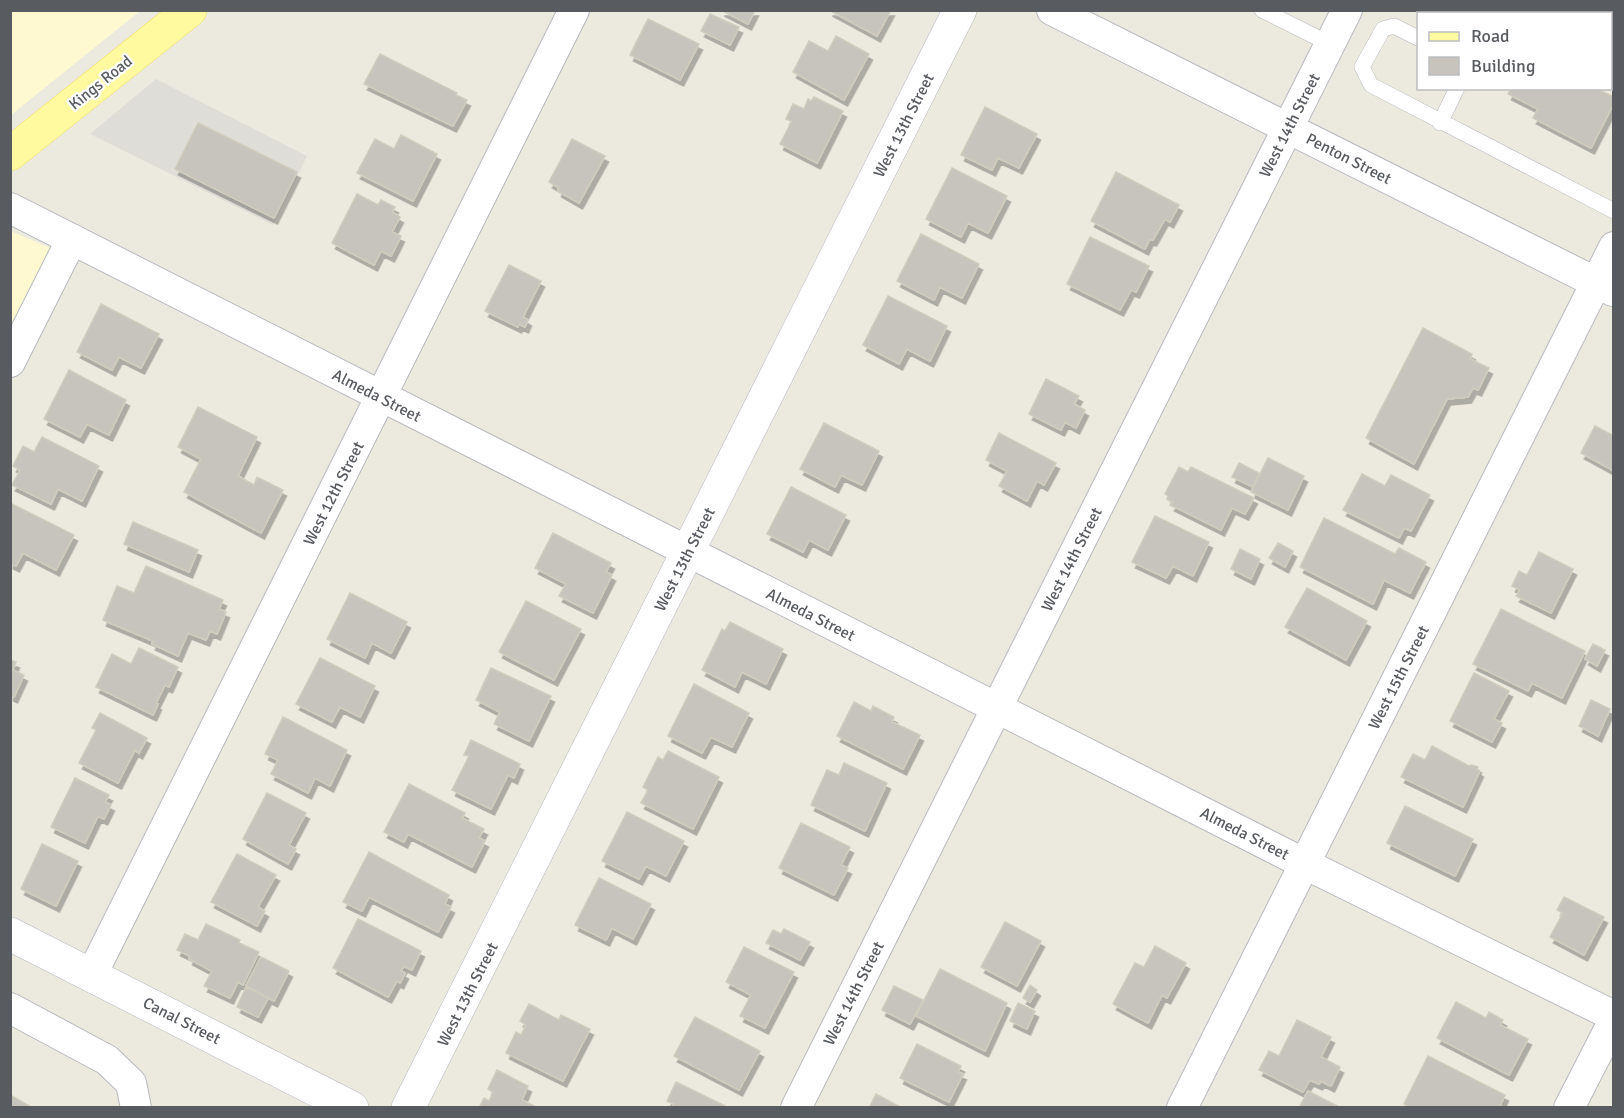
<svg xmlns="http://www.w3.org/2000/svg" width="1624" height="1118" viewBox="0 0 1624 1118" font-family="Signika,sans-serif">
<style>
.commercial{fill:#fef9d1}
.industrial{fill:#dfddd7}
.building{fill:#c6c4bc;stroke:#d0ccbd;stroke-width:1.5;filter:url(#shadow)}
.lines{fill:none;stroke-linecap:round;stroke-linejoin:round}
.lane-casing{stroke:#b7b9be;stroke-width:16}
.street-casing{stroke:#b7b9be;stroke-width:32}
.secondary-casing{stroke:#b8bac1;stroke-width:34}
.primary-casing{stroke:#f3d850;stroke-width:34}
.lane{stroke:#fff;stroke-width:15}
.street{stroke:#fff;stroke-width:30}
.secondary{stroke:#fff;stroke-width:33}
.primary{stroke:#fffaa0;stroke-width:33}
.labels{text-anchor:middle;stroke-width:4.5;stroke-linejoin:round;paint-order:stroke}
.street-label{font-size:16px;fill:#585b60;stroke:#fff}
</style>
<defs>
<filter id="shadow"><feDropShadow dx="3.5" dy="6" stdDeviation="0" flood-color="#0004"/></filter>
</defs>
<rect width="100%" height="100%" fill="#eceadf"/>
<path class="commercial" d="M11,10h129v1l-129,104z
M11,231l39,17 -39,79v-97z"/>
<path class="industrial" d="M156,79l151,77 -34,69 -183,-91z"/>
<path class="building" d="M721,10h34l-7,14z
M829,10h62l-14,26z
M1449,10h165v77l-4,-2v-71h-155z
M710,14l29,13 -9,18 -29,-14z
M648,19l51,25 -19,36 -50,-25z
M836,36l33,18 -25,46 -51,-28 16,-31 19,10z
M380,54l77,39 -1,2 11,5 -14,26 -89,-42z
M1511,88h84l19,9v6l-23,45 -58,-30 5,-9 -30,-15z
M814,97l29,14 -26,52 -37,-19 12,-23 -6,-2 7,-15 11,5 4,-10 3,2z
M985,107l52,27 -18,34 -21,-10 -6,12 -31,-15z
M198,123l99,49 -23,46 -99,-49z
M401,135l36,19 -24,47 -56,-28 18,-34 19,10z
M572,139l33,17 -26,47 -21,-12 1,-3 -10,-6z
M952,168l55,28 -19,37 -20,-10 -7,14 -35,-18z
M1116,172l63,33 -9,17 -5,-3 -12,21 -3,-1 -5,10 -54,-28z
M357,194l21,11 3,-5 14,7 -3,5 8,5 -8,15 9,4 -10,20 -10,-5 -7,14 -42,-22z
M921,234l58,30 -17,34 -22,-11 -6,13 -37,-19z
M1090,237l59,29 -13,26 -5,-2 -11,20 -53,-26z
M509,265l32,16 -18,36 5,3 -3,7 -6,-3 -1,3 -33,-16z
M888,296l59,30 -17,35 -23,-12 -8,15 -36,-19z
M101,304l58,30 -18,34 -22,-11 -7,13 -35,-18z
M1423,328l49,26 -2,5 19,9 -11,22 -5,-2 -5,9 -21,2 -33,65 -48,-26z
M69,370l57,30 -17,35 -22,-11 -7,13 -36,-18z
M1046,379l33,17 -5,8 11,6 -9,18 -11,-6 -4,8 -32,-16z
M198,407l59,30 -19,39 16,9 3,-8 26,13 -22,43 -77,-41 17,-33 -23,-12z
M824,423l55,28 -17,34 -21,-10 -6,12 -35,-18z
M1595,426l19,10v35l-33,-18z
M999,433l57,30 -12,22 -7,-4 -10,20 -28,-15 8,-15 -21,-11z
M42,437l57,29 -17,35 -24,-12 -7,15 -39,-19 8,-15 -7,-4 10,-20 11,6z
M1268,458l36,18 -16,34 -37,-18z
M1239,463l20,10 -6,14 -21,-10z
M1179,467l9,5 3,-5 63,31 -9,16 -13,-6 -11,22 -50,-25 2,-3 -6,-3 1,-3 -3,-2z
M1362,474l23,12 6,-11 39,20 -19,36 -7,-3 -5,10 -56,-28z
M791,487l55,28 -18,35 -19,-10 -6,12 -36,-18z
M10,503l64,32 -18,35 -33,-17 -7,13 -6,-3z
M1155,516l54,26 -16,34 -20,-10 -7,12 -34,-16z
M1324,518l71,36 4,-6 27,14 -16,31 -26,-13 -11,24 -73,-37z
M133,522l65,28 -9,22 -65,-28z
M553,533l58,30 -5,9 6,3 -19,38 -34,-17 7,-12 -31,-16z
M1278,543l15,8 -8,16 -16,-9z
M1240,549l20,10 -9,20 -20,-10z
M1539,552l34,17 -22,44 -35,-17 4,-6 -8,-4 7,-15 8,4z
M146,566l77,34 -4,9 7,3 -9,22 -7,-3 -4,9 -18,-7 -10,23 -26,-12 1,-3 -50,-21 14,-34 17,7z
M1307,588l60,33 -21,39 -61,-33z
M350,593l57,29 -16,31 -19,-10 -7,15 -38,-19z
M526,601l55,28 -27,51 -55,-28z
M1501,609l84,42 -23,47 -30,-15 -4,8 -55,-27z
M730,622l53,27 -17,35 -24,-12 -7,15 -33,-17 20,-41 3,2z
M1593,644l12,6 -8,16 -12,-7z
M139,648l39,19 -9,20 -4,-2 -9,18 2,1 -5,11 -57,-28 16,-33 19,10z
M320,658l55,28 -15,31 -20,-10 -8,15 -36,-18z
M10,660l6,2 -3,8 11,5 -10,22 -4,-2z
M491,668l60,28 -22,45 -35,-17 6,-12 -24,-12z
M1474,673l35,18 -15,28 8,4 -10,19 -42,-21z
M694,684l55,29 -17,34 -21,-10 -9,16 -34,-17z
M1591,700l19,9 -12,27 -19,-10z
M854,702l17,9 2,-5 21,11 -2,5 28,13 -17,34 -66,-33z
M100,713l47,25 -8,15 -4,-3 -17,33 -39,-20 17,-33 -4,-2z
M283,717l64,33 -17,36 -15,-8 -7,15 -37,-19 7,-14 -13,-6z
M471,740l49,24 -6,14 -6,-3 -17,34 -39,-19 17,-34 -5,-1z
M1432,746l37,20 3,-1 6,2 -1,2 3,2 -17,36 -62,-30 12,-23 12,6z
M668,751l51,26 -26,52 -52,-26 7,-13 -5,-3 15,-30 5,3z
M844,763l43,20 -22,48 -54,-26 16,-35 12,5z
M75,778l34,17 -4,7 6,3 -7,14 -6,-3 -13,27 -34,-16z
M409,784l56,29 -3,5 22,11 -5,9 6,3 -13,26 -64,-33 -4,8 -20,-10z
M267,793l39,20 -17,32 7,4 -8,15 -45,-25z
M1405,806l68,33 -18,37 -68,-33z
M627,812l57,29 -18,35 -20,-10 -7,13 -37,-18z
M801,823l49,24 -9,18 7,3 -14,27 -55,-27z
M42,844l36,17 -22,45 -35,-17z
M369,852l80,43 -4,9 6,3 -13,25 -69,-35 -7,14 -19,-9z
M237,854l39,21 -18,32 7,4 -8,15 -46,-24z
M599,878l52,26 -18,35 -21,-11 -6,12 -31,-15z
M1564,897l40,20 -20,38 -34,-18 13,-24 -6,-3z
M358,919l63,32 -9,19 -8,-4 -3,5 4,2 -5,10 -3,-2 -9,16 -55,-29z
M1005,922l36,19 -24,45 -36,-19z
M206,924l34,16 -1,3 20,9 -16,33 -5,-3 -8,16 -26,-12 8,-15 -23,-12 1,-3 -13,-6 8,-16 13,6z
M784,929l26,13 -10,18 -34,-17 7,-13 8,4z
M1155,946l31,17 -19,35 -5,-3 -14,28 -35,-19 22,-41 9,4z
M744,947l50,25 -29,56 -25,-12 11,-21 -25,-13z
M261,957l28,14 -15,30 -28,-15z
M940,969l67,34 -22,48 -69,-35z
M1030,985l7,5 -7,12 -7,-4z
M894,986l29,14 -13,24 -28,-14z
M246,987l22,11 -10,19 -21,-10z
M1456,1002l30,16 3,-6 14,8 -3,5 28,14 -19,36 -72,-37z
M1018,1003l17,8 -8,18 -17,-8z
M529,1004l30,16 2,-5 29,14 -27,52 -57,-28 10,-21 5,3 5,-10 -6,-4z
M695,1017l65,34 -21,39 -65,-34z
M1297,1020l34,17 -10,20 19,10 -9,19 -10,-5 -2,3 -9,-4 -7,12 -44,-22 10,-19 10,5z
M917,1044l44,22 -3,6 5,2 -14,28 -49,-24z
M1428,1056l77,39 -6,13h-88l-7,-4z
M497,1070l31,16 -6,14 16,8h-59l5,-10 5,3 4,-9 -5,-3z
M676,1082l49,24v2h-53l2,-4 -7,-3z
M1308,1091l33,17h-42z
M876,1094l26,14h-33z
M10,1095l23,13h-23z"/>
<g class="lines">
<g class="lane-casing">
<path id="lane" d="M1262,10l68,34
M1418,38l-24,-12 -11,3 -21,38 9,18 243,126
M1440,123l17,-35"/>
</g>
<g class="street-casing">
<path id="street" d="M1052,10l561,281
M10,208l1295,656 309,152
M10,362l62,-123
M92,974l482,-964
M10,1008l97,52 24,23 5,25
M796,1108l551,-1098
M1182,1108l432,-861
M1569,1108l45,-88"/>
</g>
<g class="secondary-casing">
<path id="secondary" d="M10,934l342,174
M408,1108l552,-1098"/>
</g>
<g class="primary-casing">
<path id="primary" d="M10,154l180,-144"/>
</g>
<use href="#lane" class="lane"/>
<use href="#street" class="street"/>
<use href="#secondary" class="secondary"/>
<use href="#primary" class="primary"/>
</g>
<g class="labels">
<g class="street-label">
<text transform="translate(100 82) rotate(-39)" y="6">Kings Road</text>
<text transform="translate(903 125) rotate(-63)" y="6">West 13th Street</text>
<text transform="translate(1289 125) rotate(-63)" y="6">West 14th Street</text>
<text transform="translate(1349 158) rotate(27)" y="6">Penton Street</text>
<text transform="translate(377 395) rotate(27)" y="6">Almeda Street</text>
<text transform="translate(333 493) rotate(-63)" y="6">West 12th Street</text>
<text transform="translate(684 559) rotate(-63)" y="6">West 13th Street</text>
<text transform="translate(1071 559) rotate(-63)" y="6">West 14th Street</text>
<text transform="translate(811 614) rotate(27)" y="6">Almeda Street</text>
<text transform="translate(1398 677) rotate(-63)" y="6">West 15th Street</text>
<text transform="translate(1245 833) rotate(27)" y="6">Almeda Street</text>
<text transform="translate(853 993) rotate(-63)" y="6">West 14th Street</text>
<text transform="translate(467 994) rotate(-63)" y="6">West 13th Street</text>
<text transform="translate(182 1020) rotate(27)" y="6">Canal Street</text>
</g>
</g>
<rect width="1624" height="1118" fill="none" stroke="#585b60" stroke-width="24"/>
<rect x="1417" y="12" width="195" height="78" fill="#ffffff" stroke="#bcbdbf" stroke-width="1.5"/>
<rect x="1429" y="32" width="30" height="9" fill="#fffaa0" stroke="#bcbdbf" stroke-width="1.5"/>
<text x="1471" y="42" font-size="18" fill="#585b60">Road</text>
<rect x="1429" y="57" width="30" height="18" fill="#c6c4bc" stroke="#bcbdbf" stroke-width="1.5"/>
<text x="1471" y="72" font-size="18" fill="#585b60">Building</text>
</svg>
